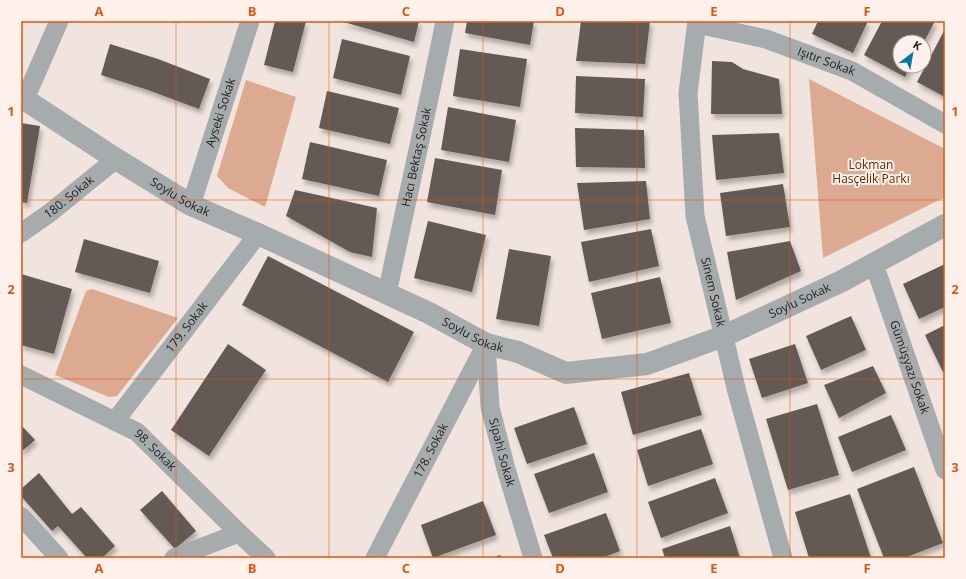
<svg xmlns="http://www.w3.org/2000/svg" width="966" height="579" viewBox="0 0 966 579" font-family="'Open Sans',sans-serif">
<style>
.green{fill:#dca991}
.building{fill:#645a55;filter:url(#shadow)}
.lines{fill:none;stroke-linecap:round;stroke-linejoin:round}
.minor{stroke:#a6abae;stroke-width:19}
.tertiary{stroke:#a6abae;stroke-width:22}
.grid{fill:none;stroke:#de560d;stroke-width:1;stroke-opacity:0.55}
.labels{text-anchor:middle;stroke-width:4;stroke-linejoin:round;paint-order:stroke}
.street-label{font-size:12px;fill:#272220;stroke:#fef1ec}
.park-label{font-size:12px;fill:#662902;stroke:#fef1ec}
.neatline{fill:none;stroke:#de560d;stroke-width:1.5}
.grid-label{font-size:13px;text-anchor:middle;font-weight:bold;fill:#de560d}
</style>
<defs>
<filter id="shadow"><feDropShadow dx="2.5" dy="4.5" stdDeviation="2" flood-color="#0004"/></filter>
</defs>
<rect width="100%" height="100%" fill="#f1e4de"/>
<path class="green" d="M809,79l136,70v48l-122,61z
M246,80l50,17 -31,110 -37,-19 -11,-12z
M92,289l86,29 -61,78 -8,1 -54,-22 31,-84z"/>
<path class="building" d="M275,21h31l-13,51 -29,-7z
M340,21h79l-5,21z
M467,21h67l-4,24 -65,-12z
M581,21h69l-5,43 -69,-3z
M818,21h50l-15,32 -41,-19z
M882,21h53l-11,21h-24v24h11l-6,11 -41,-22z
M945,29v68l-28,-15z
M342,39l68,17 -9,39 -68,-17z
M110,44l48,15 52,20 -11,30 -51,-19 -47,-15z
M460,49l67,10 -7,48 -67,-11z
M712,61l20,1 11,7 36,10 3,35h-71z
M576,76l69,3 -2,38 -68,-4z
M327,91l72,17 -9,36 -71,-16z
M448,107l68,13 -7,42 -68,-12z
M21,123l19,3 -13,77 -6,-1z
M575,128l69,2 1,38 -69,-1z
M779,133l5,40 -68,7 -4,-45z
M310,142l77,18 -8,36 -77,-17z
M435,158l67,12 -7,45 -68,-13z
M646,181l4,38 -66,11 -7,-47z
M783,184l7,43 -64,9 -6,-43z
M295,190l82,18 -5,49 -22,-5 -64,-36z
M428,221l58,14 -14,57 -58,-14z
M651,229l8,37 -70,16 -8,-40z
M84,239l75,22 -9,32 -75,-21z
M790,241l11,30 -65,29 -9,-48z
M509,249l42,7 -12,70 -43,-7z
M268,256l146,76 -26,50 -146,-77z
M945,264v43l-26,12 -16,-35z
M21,274l51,15 -18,65 -33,-9z
M660,277l11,46 -69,16 -11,-46z
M851,316l15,34 -45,20 -15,-34z
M945,325v46l-2,1 -18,-37z
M228,344l38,26 -57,86 -38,-26z
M795,344l13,39 -46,15 -13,-39z
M873,366l13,27 -47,25 -15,-33z
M689,373l13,42 -69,20 -12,-43z
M817,404l22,71 -51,15 -22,-71z
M574,407l13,37 -60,20 -13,-36z
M891,415l15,35 -54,22 -14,-35z
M21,425l14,15 -14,12z
M701,429l12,35 -65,22 -11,-36z
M594,453l14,39 -59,21 -15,-39z
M914,467l29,76 -39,15h-20l-27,-69z
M39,473l33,41 9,-7 34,39 -13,12h-15l-29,-32 -6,5 -31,-35v-7z
M715,478l13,35 -67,25 -13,-36z
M162,491l34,40 -21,18 -35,-39z
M850,494l21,64h-62l-14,-46z
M483,501l13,34 -63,23 -12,-33z
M606,513l14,38 -18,7h-49l-9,-23z
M730,526l10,32h-75l-3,-9z
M500,555l1,3h-9z"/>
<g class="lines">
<g class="minor">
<path id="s1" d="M697,21l-9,72 7,123 42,176 46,166"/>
<path id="s2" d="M697,24l69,15 86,32 93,53"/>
<path d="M25,99l34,-78"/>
<path id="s3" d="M191,205l59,-184"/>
<path id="s4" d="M21,233l30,-21 65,-53"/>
<path id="s5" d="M874,264l71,206"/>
<path id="s6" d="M387,294c19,-91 40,-182 58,-273"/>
<path id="s7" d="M486,344l4,63 16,62 27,89"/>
<path id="s8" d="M21,375l116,57 102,101 27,25"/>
<path id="s9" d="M115,421l143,-187"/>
<path d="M21,516l38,42"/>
<path d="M174,558l65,-25"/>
<path id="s10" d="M375,558l111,-214"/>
</g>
<path class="tertiary" id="s11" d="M21,97l95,62 75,46 67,29 171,79 57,31 32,8 48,21 81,-9 77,-28 118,-55 103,-56"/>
</g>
<path class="grid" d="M176,21v537M329,21v537M483,21v537M637,21v537M790,21v537M21,200h924M21,379h924"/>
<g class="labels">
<g class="street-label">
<text dy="4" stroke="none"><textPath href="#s2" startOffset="135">Işıtır Sokak</textPath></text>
<text dy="4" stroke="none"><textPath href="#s3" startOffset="97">Ayseki Sokak</textPath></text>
<text dy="4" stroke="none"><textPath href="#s6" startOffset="140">Hacı Bektaş Sokak</textPath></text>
<text dy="4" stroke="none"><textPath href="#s11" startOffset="188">Soylu Sokak</textPath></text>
<text dy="4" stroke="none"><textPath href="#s4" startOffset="60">180. Sokak</textPath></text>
<text dy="4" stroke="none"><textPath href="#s1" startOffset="274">Sinem Sokak</textPath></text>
<text dy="4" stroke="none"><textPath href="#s11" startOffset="860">Soylu Sokak</textPath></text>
<text dy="4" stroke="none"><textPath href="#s9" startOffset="118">179. Sokak</textPath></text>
<text dy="4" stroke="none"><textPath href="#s11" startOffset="512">Soylu Sokak</textPath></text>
<text dy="4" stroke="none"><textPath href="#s5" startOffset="109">Gümüşyazı Sokak</textPath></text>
<text dy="4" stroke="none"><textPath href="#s8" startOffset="155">98. Sokak</textPath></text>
<text dy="4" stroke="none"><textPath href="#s10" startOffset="121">178. Sokak</textPath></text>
<text dy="4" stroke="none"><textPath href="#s7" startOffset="110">Sipahi Sokak</textPath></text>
</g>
<g class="park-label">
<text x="871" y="169">Lokman<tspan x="871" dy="14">Hasçelik Parkı</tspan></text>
</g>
</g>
<rect width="966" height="579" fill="none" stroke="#fef1ec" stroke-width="44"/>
<g transform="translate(912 54) rotate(31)"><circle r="19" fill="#fef1ec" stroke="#a89e9a"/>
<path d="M0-3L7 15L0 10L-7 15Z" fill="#047ba3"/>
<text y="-6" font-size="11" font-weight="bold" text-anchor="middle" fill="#272220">K</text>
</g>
<rect x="22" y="22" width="922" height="535" class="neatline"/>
<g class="grid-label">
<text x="99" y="16">A</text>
<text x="252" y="16">B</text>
<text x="406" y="16">C</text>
<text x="560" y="16">D</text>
<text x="714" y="16">E</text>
<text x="867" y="16">F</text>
<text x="11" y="116">1</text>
<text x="955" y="116">1</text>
<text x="11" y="294">2</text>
<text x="955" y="294">2</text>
<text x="11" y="472">3</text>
<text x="955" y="472">3</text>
<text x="99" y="573">A</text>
<text x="252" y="573">B</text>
<text x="406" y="573">C</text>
<text x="560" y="573">D</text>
<text x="714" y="573">E</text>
<text x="867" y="573">F</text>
</g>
</svg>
